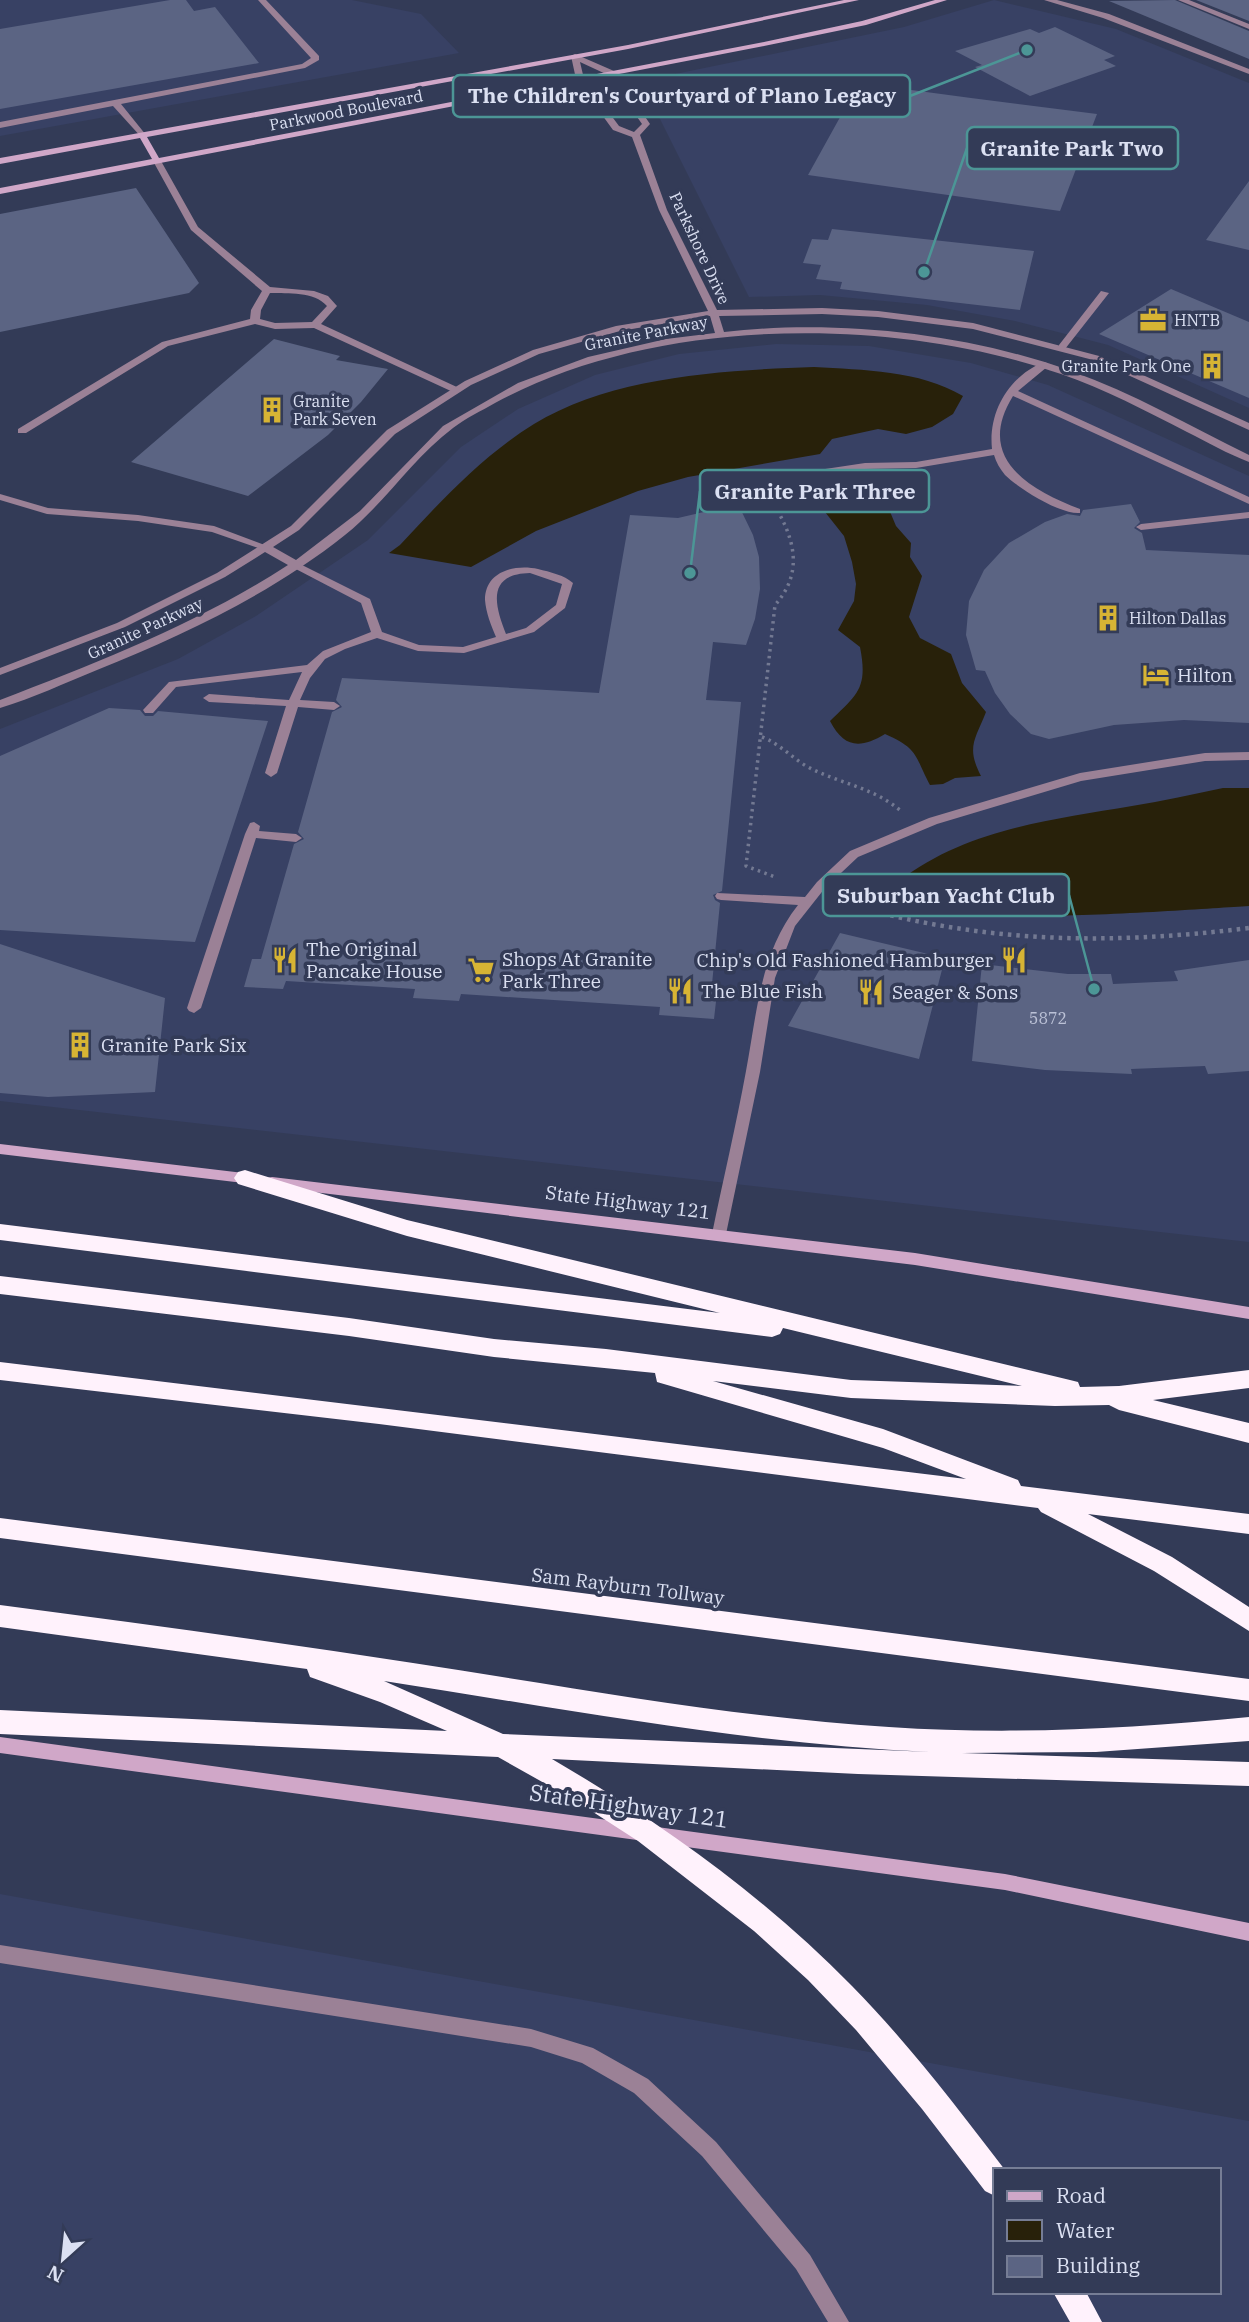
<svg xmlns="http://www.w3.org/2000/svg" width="1249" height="2322" viewBox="0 0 1249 2322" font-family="'IBM Plex Serif',serif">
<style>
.built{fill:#384164;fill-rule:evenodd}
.water{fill:#28210a}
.building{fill:#5b6483}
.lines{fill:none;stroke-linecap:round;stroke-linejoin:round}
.path-far1{stroke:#737992;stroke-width:3.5;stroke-dasharray:2.5 4.5;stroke-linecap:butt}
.path{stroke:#737992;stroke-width:4.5;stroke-dasharray:3.5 5;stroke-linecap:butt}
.service{fill:#9b8196;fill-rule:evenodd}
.minor{fill:#9b8196;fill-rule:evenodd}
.tertiary{fill:#9b8196;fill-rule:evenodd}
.secondary{fill:#d0a7c8;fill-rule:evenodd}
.motorway{fill:#fff2fc;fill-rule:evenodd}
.labels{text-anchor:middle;stroke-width:7;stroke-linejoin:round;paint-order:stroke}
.far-street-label{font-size:16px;fill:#dbe0f2;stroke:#333b57}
.far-poi-label{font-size:16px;fill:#dbe0f2;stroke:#333b57;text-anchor:start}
.number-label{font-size:16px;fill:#bbc1d6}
.poi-label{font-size:19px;fill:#dbe0f2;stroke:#333b57;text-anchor:start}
.street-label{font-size:19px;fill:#dbe0f2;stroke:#333b57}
.near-street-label{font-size:23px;fill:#dbe0f2;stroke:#333b57}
.leader{fill:none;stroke:#4c9696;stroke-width:2.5}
.callout-dot{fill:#4c9696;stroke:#333b57;stroke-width:2.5}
.callout{fill:#333b57;stroke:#4c9696;stroke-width:2.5}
.callout-label{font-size:21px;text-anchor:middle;font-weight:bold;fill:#dbe0f2}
</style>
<rect width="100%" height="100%" fill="#333b57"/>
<path class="built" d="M0,0h352l69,14 38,39 -459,83z
M994,0l122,29 133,54v325l-141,-63 -93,-24 -88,-16 -107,-10 -71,2 -108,-216 263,-54z
M776,344l93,2 102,17 77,22 201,91v766l-1249,-141v-372l178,-70 78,-43 112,-76 93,-93 57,-38 77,-34 84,-21z
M0,1894l1249,227v201h-1249zM995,2170h224v122h-224z"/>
<path class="water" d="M814,367c49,3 105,3 149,29l-10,18 -21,13 -26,7 -28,-5 -46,10 -12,15 -132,23 -50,14 -102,40 -65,36 -82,-14 11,-8c41,-44 82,-89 134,-121 78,-48 191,-54 280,-57z
M853,481l30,14 13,31 15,17 -1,14 12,19 -13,41 11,21 31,16 11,29 24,29c-11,28 -20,35 -5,64l-26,2 -12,6 -13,1c-16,-30 -11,-36 -45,-51 -25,15 -41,14 -55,-13 28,-27 38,-33 30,-74l-22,-17 16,-29 2,-17 -4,-22 -8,-26 -19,-24 -25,-18z
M1223,788h26v118c-57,3 -301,24 -338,-7 -5,-4 -9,-12 -12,-18 68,-52 151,-61 233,-75 31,-5 61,-12 91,-18z"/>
<path class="building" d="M170,0h16l8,11 21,-4 44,56 -259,46v-80z
M1175,0l74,31v28l-140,-58z
M1196,0h53v21z
M1055,27l60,29 -11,4 12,6 -86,30 -55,-29 7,-2 -27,-14 75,-22 9,4z
M859,83l112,15 126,16 -37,97 -252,-36z
M1249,181v69l-43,-10z
M136,188l63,95 -10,10 -189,39v-118z
M832,229l202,22 -14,59 -180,-21 2,-7 -26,-3 5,-14 -18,-2 9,-24 16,1z
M1171,289l78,33v76l-150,-64z
M274,339l66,17 -4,4 52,9 -27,33 -33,33 -80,61 -117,-34z
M738,504l15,31 6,22 1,32 -5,30 -9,26 -33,-3 -7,58 35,2 -19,189 -9,4 2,5 5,3 -8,81h6l-4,35 -55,-4 1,-8 -199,-13 -2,7 -46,-3 2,-9 -129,-8 -3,8 -39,-2 8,-28h9l33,-115 10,-5 -6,-7 34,-120 10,-5 -6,-7 6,-22 257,15 31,-178 48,3z
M1131,504l9,18 -6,6 8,5 4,17 103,5v168l-65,-3 -70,5 -65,14 -18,-5 -21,-20 -15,-21 -10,-22 -9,-1 -10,-35 3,-34 15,-31 25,-27 36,-21 22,-8 13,2 3,-6z
M109,708l31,2 5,6h8l5,-5 110,10 -73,221 -195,-12v-174z
M840,933l105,25 -26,101 -131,-33z
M0,944l165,54 -10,94 -107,5 -48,-4z
M1249,960v111l-41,3 -3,-8 -74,3 1,5 -87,-4 -73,-9 10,-97 86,10h43l2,10 65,-3 -4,-10z"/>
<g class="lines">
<path class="path-far1" d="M770,498c23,36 36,72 5,107l-29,261 29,11
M762,737c18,7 30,21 46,30 32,17 66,20 94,45"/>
<path class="path" d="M833,900c143,43 268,46 416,28"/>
<path class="service" d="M258,0h8l53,56v4l-14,8 -184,36 25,31 -4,3 -29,-32 -113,22v-6l302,-58 9,-6z
M1178,0h11l60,24v5z
M154,159l7,2 37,66 72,60 44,4 14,5 9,10 -16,18 138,64v4h-6l-139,-64 -39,1 -20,-5 -87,22 -142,87h-8v-4l144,-87 88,-23 1,-9 11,-19 -71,-61 -38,-69zM270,293c18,1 44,-2 57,13l-15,16 -37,1 -15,-4 1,-9z
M1101,291l8,2 -44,56h-6v-4z
M1044,362l3,1v4l-29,24 231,106v7l-236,-108c-38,61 14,93 67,113v4c-19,2 -62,-25 -75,-38 -5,-6 -9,-13 -11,-20l-78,13 -51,1 -107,16 -5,-3 5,-3 107,-16 51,-1 76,-13c-4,-37 17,-73 52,-87z
M0,494l48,14 90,7 76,11 56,21 -1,2h-8l-49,-17 -74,-11 -91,-7 -47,-14z
M1249,512v6l-108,12 -5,-3 5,-3z
M296,562l74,37 12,33 37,13 44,2 33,-10c-5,-12 -10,-24 -11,-37 0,-29 30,-36 53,-31 12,3 26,6 35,14l-8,25 -31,24 -70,21 -46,-2 -41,-13 -32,11 -20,10 -15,19 -10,22 34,2 6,4 -6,4 -36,-3 -21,66 -6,4 -6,-4 21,-67 -77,-4 -6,-4 6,-4 80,6 13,-28 -126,15 -23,26h-8l-2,-3 26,-28 138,-17 16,-14 48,-19 -10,-29 -69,-36v-4zM530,573l32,11 -6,21 -30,23 -20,6c-12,-30 -19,-60 24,-61z
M1249,752v8l-44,1 -124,20 -144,43 -79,33 -33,31 -30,38 -20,52 -15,94 -34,162 -2,4h-10l-2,-4c11,-54 24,-108 34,-163 11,-58 14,-118 52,-166l-77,-5 -4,-1 -2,-3 2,-3 88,4 12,-15 33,-31 79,-33 151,-45 125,-20z
M254,822l6,4 -1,5 37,3 6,4 -6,4 -40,-4 -55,170 -7,5 -5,-2 -2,-3 58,-174 5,-11z
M0,1945l531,84 62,19 55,31 68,63 94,113 39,67h-21l-32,-53 -94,-113 -68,-63 -52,-30 -51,-16 -531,-84z"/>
<path class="minor" d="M1044,0h13l52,14 140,55v5l-146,-56z"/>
<path class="tertiary" d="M575,54l39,17 36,53 -10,11 27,75 50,100 105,-2 56,3 95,12 130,34 146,66v7l-152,-69 -124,-32 -95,-12 -56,-3 -103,2 5,16c111,-13 242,1 347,39 62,22 119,55 178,84v7c-21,-8 -42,-20 -62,-30 -41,-21 -82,-43 -126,-58 -169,-59 -407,-58 -566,29 -14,8 -29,15 -42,25 -40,30 -68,75 -108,107 -74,59 -161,100 -248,135 -32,13 -64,28 -97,38v-8c99,-38 199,-77 288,-135l-23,-13 -40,25 -100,50 -125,48v-7l117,-45 100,-50 74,-47 96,-96 78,-49 68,-31 83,-24 92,-15 -49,-101 -27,-73 -19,-7 -37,-51 -5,-23zM580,62l28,13 34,49 -8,8 -15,-6 -35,-47zM710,316l5,17 -49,6 -78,18 -70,26 -75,43 -83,85 -64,49 -23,-13 26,-17 96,-96 76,-49 68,-31 81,-23z"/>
<path class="secondary" d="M844,0h15l-231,49 -481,88 12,21 605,-116 98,-21 73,-21h12l-81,25 -102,21 -764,148v-6l152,-29 -12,-21 -140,26v-6l628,-113z
M0,1144l252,30 7,5 -7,5 -252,-30z
M272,1177l643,76 334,54v12l-334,-54 -643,-78 -5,-1 -2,-4 2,-4z
M0,1737l637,87 6,2 3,6 -3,6 -6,2 -637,-87z
M657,1827l348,47 244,49v18l-244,-51 -348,-47 -6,-2 -3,-6 3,-6z"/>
<path class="motorway" d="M245,1170l162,50 663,160 8,2 2,5 39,-1 130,-16v18l-96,12 96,23v20l-130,-33 -10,-5 -54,1 -204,-8 -138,-17 170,48 135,51 3,6 228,28v20l-161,-20 84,43 77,50v24l-95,-60 -113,-59 -3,-4 -659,-84 -379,-44v-18l966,117 -83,-31 -226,-66 -2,-9 -161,-16 -145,-21 -349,-42v-18l349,42 145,21 112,10 245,31 171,6 -239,-58 -3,6 -8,3 -772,-97v-16l720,89 -313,-77 -169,-52 -4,-6 4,-6z
M0,1518l1249,161v22l-1249,-163z
M0,1605c138,18 276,37 413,58 158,24 316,54 476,64 120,8 240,2 360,-10v24l-153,11 -134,1 287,9v24l-391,-12 -306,-15c108,63 212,137 300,227 56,57 104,120 153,184h-10v26l-10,-5 -63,-82 -66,-79 -48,-50 -54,-49 -116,-90 -62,-40 -78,-44 -498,-23v-24l447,21 -67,-29 -70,-25 -3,-8 -307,-42zM384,1681c181,28 363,63 547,71l-428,-18z
M1053,2292h33l16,30h-32z"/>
</g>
<defs>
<g id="office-bare" transform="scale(2.1)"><path d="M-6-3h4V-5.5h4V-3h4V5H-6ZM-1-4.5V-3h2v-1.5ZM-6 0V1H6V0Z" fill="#d7b434" stroke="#333b57" stroke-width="2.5" paint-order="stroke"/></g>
<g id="building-bare" transform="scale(2.1)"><path d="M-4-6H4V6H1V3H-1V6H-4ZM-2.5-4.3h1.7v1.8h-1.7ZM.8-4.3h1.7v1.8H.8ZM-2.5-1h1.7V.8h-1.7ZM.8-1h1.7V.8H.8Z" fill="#d7b434" stroke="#333b57" stroke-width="2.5" paint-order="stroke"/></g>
<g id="hotel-bare" transform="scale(2.1)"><path d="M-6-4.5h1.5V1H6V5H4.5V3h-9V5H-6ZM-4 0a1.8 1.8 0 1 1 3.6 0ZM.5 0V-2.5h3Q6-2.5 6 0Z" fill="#d7b434" stroke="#333b57" stroke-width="2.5" paint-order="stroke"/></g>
<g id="restaurant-bare" transform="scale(2.1)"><path d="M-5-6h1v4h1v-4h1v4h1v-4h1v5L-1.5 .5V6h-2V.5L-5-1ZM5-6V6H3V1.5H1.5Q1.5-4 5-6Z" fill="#d7b434" stroke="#333b57" stroke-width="2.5" paint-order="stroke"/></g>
<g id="supermarket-bare" transform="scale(2.1)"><path d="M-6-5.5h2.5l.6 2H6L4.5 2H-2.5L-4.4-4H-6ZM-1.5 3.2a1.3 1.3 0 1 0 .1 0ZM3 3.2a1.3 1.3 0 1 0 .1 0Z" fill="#d7b434" stroke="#333b57" stroke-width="2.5" paint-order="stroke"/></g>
</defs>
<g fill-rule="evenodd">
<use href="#office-bare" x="1153" y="320"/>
<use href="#building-bare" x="1212" y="366"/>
<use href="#building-bare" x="272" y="410"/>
<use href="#building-bare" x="1108" y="618"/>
<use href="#hotel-bare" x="1156" y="675"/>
<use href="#restaurant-bare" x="285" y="960"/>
<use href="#restaurant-bare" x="1014" y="960"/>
<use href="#supermarket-bare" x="481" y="970"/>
<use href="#restaurant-bare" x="680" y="991"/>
<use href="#restaurant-bare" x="871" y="992"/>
<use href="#building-bare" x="80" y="1045"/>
</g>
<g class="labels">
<g class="far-street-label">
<text transform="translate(346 110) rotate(-11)" y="6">Parkwood Boulevard</text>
<text transform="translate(700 248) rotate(65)" y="6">Parkshore Drive</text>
<text transform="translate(646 333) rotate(-11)" y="6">Granite Parkway</text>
<text transform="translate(145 628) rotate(-25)" y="6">Granite Parkway</text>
</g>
<g class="far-poi-label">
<text x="1174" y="326">HNTB</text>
<text x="1191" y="372" text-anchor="end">Granite Park One</text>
<text x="293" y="407">Granite<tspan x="293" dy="18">Park Seven</tspan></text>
<text x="1129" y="624">Hilton Dallas</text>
</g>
<g class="number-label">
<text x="1048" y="1024">5872</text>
</g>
<g class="poi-label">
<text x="1177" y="682">Hilton</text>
<text x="306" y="956">The Original<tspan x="306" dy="22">Pancake House</tspan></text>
<text x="502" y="966">Shops At Granite<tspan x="502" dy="22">Park Three</tspan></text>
<text x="993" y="967" text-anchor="end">Chip's Old Fashioned Hamburger</text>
<text x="701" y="998">The Blue Fish</text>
<text x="892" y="999">Seager &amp; Sons</text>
<text x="101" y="1052">Granite Park Six</text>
</g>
<g class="street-label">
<text transform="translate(628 1202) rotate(7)" y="7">State Highway 121</text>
<text transform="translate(628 1586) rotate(7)" y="7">Sam Rayburn Tollway</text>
</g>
<g class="near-street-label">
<text transform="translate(629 1806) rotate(8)" y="8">State Highway 121</text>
</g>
</g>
<path class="leader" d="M1027 50L910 96M924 272L967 148M690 573L700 491M1094 989L1069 895"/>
<g class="callout-dot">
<circle cx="1027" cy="50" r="7"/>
<circle cx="924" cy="272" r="7"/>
<circle cx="690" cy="573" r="7"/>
<circle cx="1094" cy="989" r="7"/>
</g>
<g class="callout">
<rect x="453" y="75" width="457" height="42" rx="7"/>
<rect x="967" y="127" width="211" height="42" rx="7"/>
<rect x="700" y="470" width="229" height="42" rx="7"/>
<rect x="823" y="874" width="246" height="42" rx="7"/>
</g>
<g class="callout-label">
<text x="682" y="103">The Children's Courtyard of Plano Legacy</text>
<text x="1072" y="156">Granite Park Two</text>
<text x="815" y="499">Granite Park Three</text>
<text x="946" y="903">Suburban Yacht Club</text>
</g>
<rect x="993" y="2168" width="228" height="126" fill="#333b57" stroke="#767d95" stroke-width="2"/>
<rect x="1007" y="2191" width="35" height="10" fill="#d0a7c8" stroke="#767d95" stroke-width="2"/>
<text x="1056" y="2203" font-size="21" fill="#dbe0f2">Road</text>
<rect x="1007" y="2220" width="35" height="21" fill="#28210a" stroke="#767d95" stroke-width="2"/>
<text x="1056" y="2238" font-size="21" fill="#dbe0f2">Water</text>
<rect x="1007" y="2256" width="35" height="21" fill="#5b6483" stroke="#767d95" stroke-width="2"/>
<text x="1056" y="2273" font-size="21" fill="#dbe0f2">Building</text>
<g transform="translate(63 2259) rotate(207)" stroke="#333b57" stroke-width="5" paint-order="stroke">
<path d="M0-5L12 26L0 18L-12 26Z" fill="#dbe0f2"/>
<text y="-10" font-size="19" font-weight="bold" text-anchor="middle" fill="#dbe0f2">N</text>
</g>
</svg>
